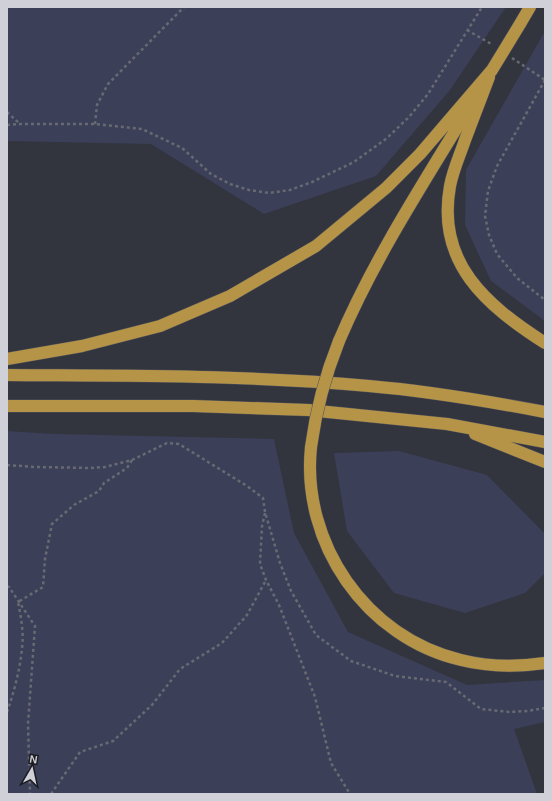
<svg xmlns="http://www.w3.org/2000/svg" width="552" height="801" viewBox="0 0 552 801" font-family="Helvetica,sans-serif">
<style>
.green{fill:#3c3f58}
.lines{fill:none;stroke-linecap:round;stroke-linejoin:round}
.highway-casing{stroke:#51525b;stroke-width:13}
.path{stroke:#686a73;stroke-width:2.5;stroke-dasharray:3 3;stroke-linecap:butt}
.highway{stroke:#b59447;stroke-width:12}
.highway-bridge-casing{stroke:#51525b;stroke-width:13;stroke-linecap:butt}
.highway-bridge{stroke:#b59447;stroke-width:12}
</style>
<rect width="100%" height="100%" fill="#32343e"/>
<path class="green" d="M7,7h499l-56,83 -74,86 -112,38 -113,-70 -144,-3z
M545,31v290l-54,-40 -26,-56 1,-55z
M7,431l48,3 219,5 20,94 54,99 119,53 78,-5v42l-31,7 23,65h-530z
M399,451l88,24 58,59v39l-20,20 -60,20 -71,-20 -47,-62 -13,-78z"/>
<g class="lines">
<g class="highway-casing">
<path id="highway" d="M520,24l10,-17
M489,77c-8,21 -16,42 -24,63 -5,15 -12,30 -15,46 -14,77 36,119 95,157
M339,341c36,-85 88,-163 136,-243
M7,359l75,-13 78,-20 70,-30 86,-50 70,-58 34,-34 72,-84
M7,375c121,1 242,0 362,11 59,5 118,15 176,26
M7,406h186l115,4 139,14 98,18
M475,434l70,28
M311,447c-10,96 55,191 150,213 28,7 56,7 84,3"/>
</g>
<path class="path" d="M467,30l26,15
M512,58l33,22
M545,80l-48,86 -9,25 -3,25 4,19 8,19 20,24 28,22
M7,112l13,12
M95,124l2,-19 11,-21 76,-77
M7,125l14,-1h74l47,5 40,19 29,26 19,10 19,6 20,3 21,-3 22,-8 42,-20 33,-24 22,-21 19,-23 54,-87
M7,465l28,2 56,1 14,-1 27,-7 35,-17 12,1 68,42 16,12 2,14 15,51 11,28 25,44 35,26 44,15 51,6 35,27 29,3 18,-1 17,-3
M265,513l-3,13 -2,38 6,16 13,25 36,92 16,66 19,31
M7,586l2,1 26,39 -7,98 2,70
M7,712c7,-20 13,-42 15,-64 2,-15 -1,-31 -4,-46l25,-15 2,-28 7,-35 22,-19 25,-14 5,-8 23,-15 5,-8
M51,794l29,-42 33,-11 39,-36 28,-36 42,-26 25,-28 19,-35"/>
<use href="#highway" class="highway"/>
<g class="highway-bridge-casing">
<path id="highway-bridge" d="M492,70l28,-46
M311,447c5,-37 14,-71 28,-106"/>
</g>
<use href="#highway-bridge" class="highway-bridge"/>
</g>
<rect width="552" height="801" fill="none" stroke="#d0d1d8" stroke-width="16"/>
<g transform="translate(32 769) rotate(9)" stroke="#1b1c21" stroke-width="3" paint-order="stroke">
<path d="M0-3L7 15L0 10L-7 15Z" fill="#d0d1d8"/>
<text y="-6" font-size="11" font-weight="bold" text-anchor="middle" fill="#d0d1d8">N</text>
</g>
</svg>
